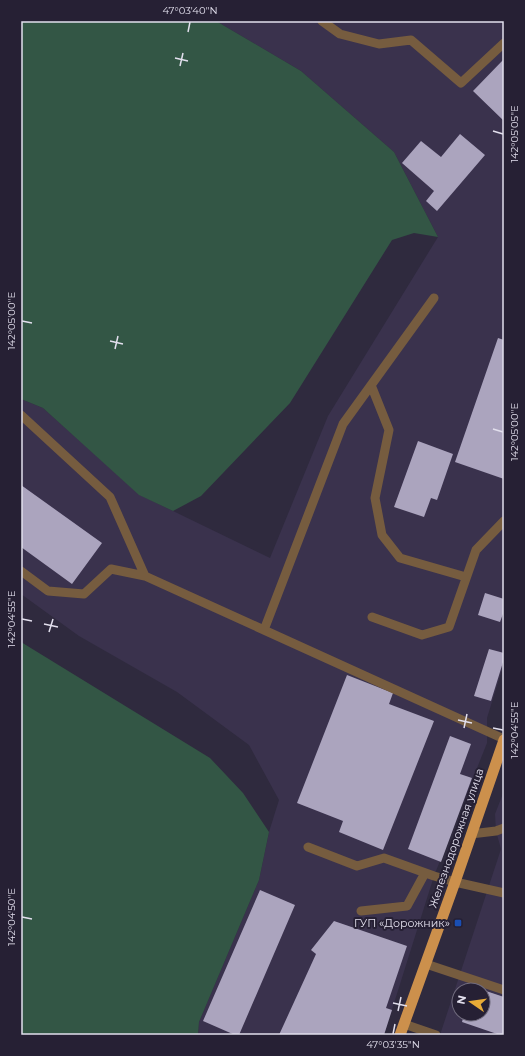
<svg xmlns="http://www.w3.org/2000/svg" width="525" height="1056" viewBox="0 0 525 1056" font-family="Montserrat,sans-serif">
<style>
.built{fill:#3a324d;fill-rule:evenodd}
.green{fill:#335645}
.building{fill:#aba4be}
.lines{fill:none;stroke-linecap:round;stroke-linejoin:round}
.service{stroke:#765c3f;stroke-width:9}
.trunk{stroke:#cc904c;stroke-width:11}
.ticks{fill:none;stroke:#e2dfed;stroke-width:1.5}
.transit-dot{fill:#1a4fb4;stroke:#262034;stroke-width:1.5}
.labels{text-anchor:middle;stroke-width:4;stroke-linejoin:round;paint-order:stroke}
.street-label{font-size:11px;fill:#e2dfed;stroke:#262034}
.poi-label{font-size:11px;fill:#e2dfed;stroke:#262034;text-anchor:end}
.neatline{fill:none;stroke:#e2dfed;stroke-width:1.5}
.ticks-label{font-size:10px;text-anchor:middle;fill:#e2dfed}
</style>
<rect width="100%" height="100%" fill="#2f2a3e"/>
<path class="built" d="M216,21h288v642l-17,55v25l-53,133 -50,159h-186l1,-13 60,-142 10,-48 10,-32 -30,-55 -72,-53 -98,-56 -58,-42v-195l22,9 97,87 130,63 58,-142 110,-179 -44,-85 -93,-81z
M504,791v244h-64l61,-186 -5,-18 -1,-17zM459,990h24v24h-24z"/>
<path class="green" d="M21,21h195l85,50 93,81 44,85 -24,-4 -22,7 -102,163 -89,93 -28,15 -34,-16 -96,-87 -22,-9z
M21,642l189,116 33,35 26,39 -10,48 -60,142 -1,13h-177z"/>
<path class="building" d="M504,59v62l-31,-30z
M460,134l25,21 -48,56 -11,-10 8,-10 -32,-28 19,-22 20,16z
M498,338l6,2v139l-49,-17z
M418,441l35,13 -16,46 -6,-2 -7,19 -30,-10z
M21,485l81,58 -30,41 -51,-37z
M485,593l19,6v12l-4,11 -22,-7z
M489,649l15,4v6l-13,42 -17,-5z
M347,675l46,18 -4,11 45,17 -51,129 -44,-18 4,-11 -46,-18z
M450,736l21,8 -11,30 12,4 -31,84 -33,-13z
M260,890l35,15 -56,130h-4l-32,-14z
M334,921l73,25 -21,62 6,2 -8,25h-105l37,-81 -5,-4z
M474,987l30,10v38h-4l-38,-13 2,-8h19v-24h-10z"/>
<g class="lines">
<path class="service" d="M322,21l18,13 39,10 32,-4 50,43 43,-40
M371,385l18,45 -14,68 7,37 18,23 66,19
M21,415l89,82 35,79
M21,571l27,20 36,3 27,-25 34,7 359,163
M372,617l50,18 27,-8 27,-77 28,-29
M264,630l79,-206 91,-126
M471,834l25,-3 8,-3
M308,847l49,19 27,-8 50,18 21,6 49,11
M361,911l46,-5 18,-33
M426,964l78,26
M404,1024l32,11"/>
<path class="trunk" d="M400,1035l55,-153 49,-142"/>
</g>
<path class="ticks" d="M188,32l2,-10M175,58l13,3M180,66l3,-13M493,131l10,3M22,321l10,2M110,341l13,3M115,349l3,-13M493,429l10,3M22,619l10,2M44,624l14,3M49,632l4,-13M458,720l14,3M464,728l3,-14M493,728l10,2M22,917l10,2M393,1003l14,3M398,1011l3,-14M393,1034l2,-10"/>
<rect class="transit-dot" x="454" y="919" width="8" height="8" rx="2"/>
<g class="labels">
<g class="street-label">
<text transform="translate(456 838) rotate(-71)" y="4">Железнодорожная улица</text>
</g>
<g class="poi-label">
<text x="450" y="927">ГУП «Дорожник»</text>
</g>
</g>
<rect width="525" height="1056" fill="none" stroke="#262034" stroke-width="44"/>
<g transform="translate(471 1002) rotate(283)"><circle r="19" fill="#262034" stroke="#716c7e"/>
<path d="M0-3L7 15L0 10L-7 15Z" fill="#e8ab37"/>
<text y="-6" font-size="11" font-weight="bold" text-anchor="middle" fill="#e2dfed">N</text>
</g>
<rect x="22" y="22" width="481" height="1012" class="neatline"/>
<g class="ticks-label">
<text x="190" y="14">47°03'40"N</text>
<text transform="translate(514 134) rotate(-90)" y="4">142°05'05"E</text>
<text transform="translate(11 321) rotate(-90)" y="4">142°05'00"E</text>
<text transform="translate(514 432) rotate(-90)" y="4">142°05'00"E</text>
<text transform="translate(11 619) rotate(-90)" y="4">142°04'55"E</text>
<text transform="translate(514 730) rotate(-90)" y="4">142°04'55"E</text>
<text transform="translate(11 917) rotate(-90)" y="4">142°04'50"E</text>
<text x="393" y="1048">47°03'35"N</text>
</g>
</svg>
